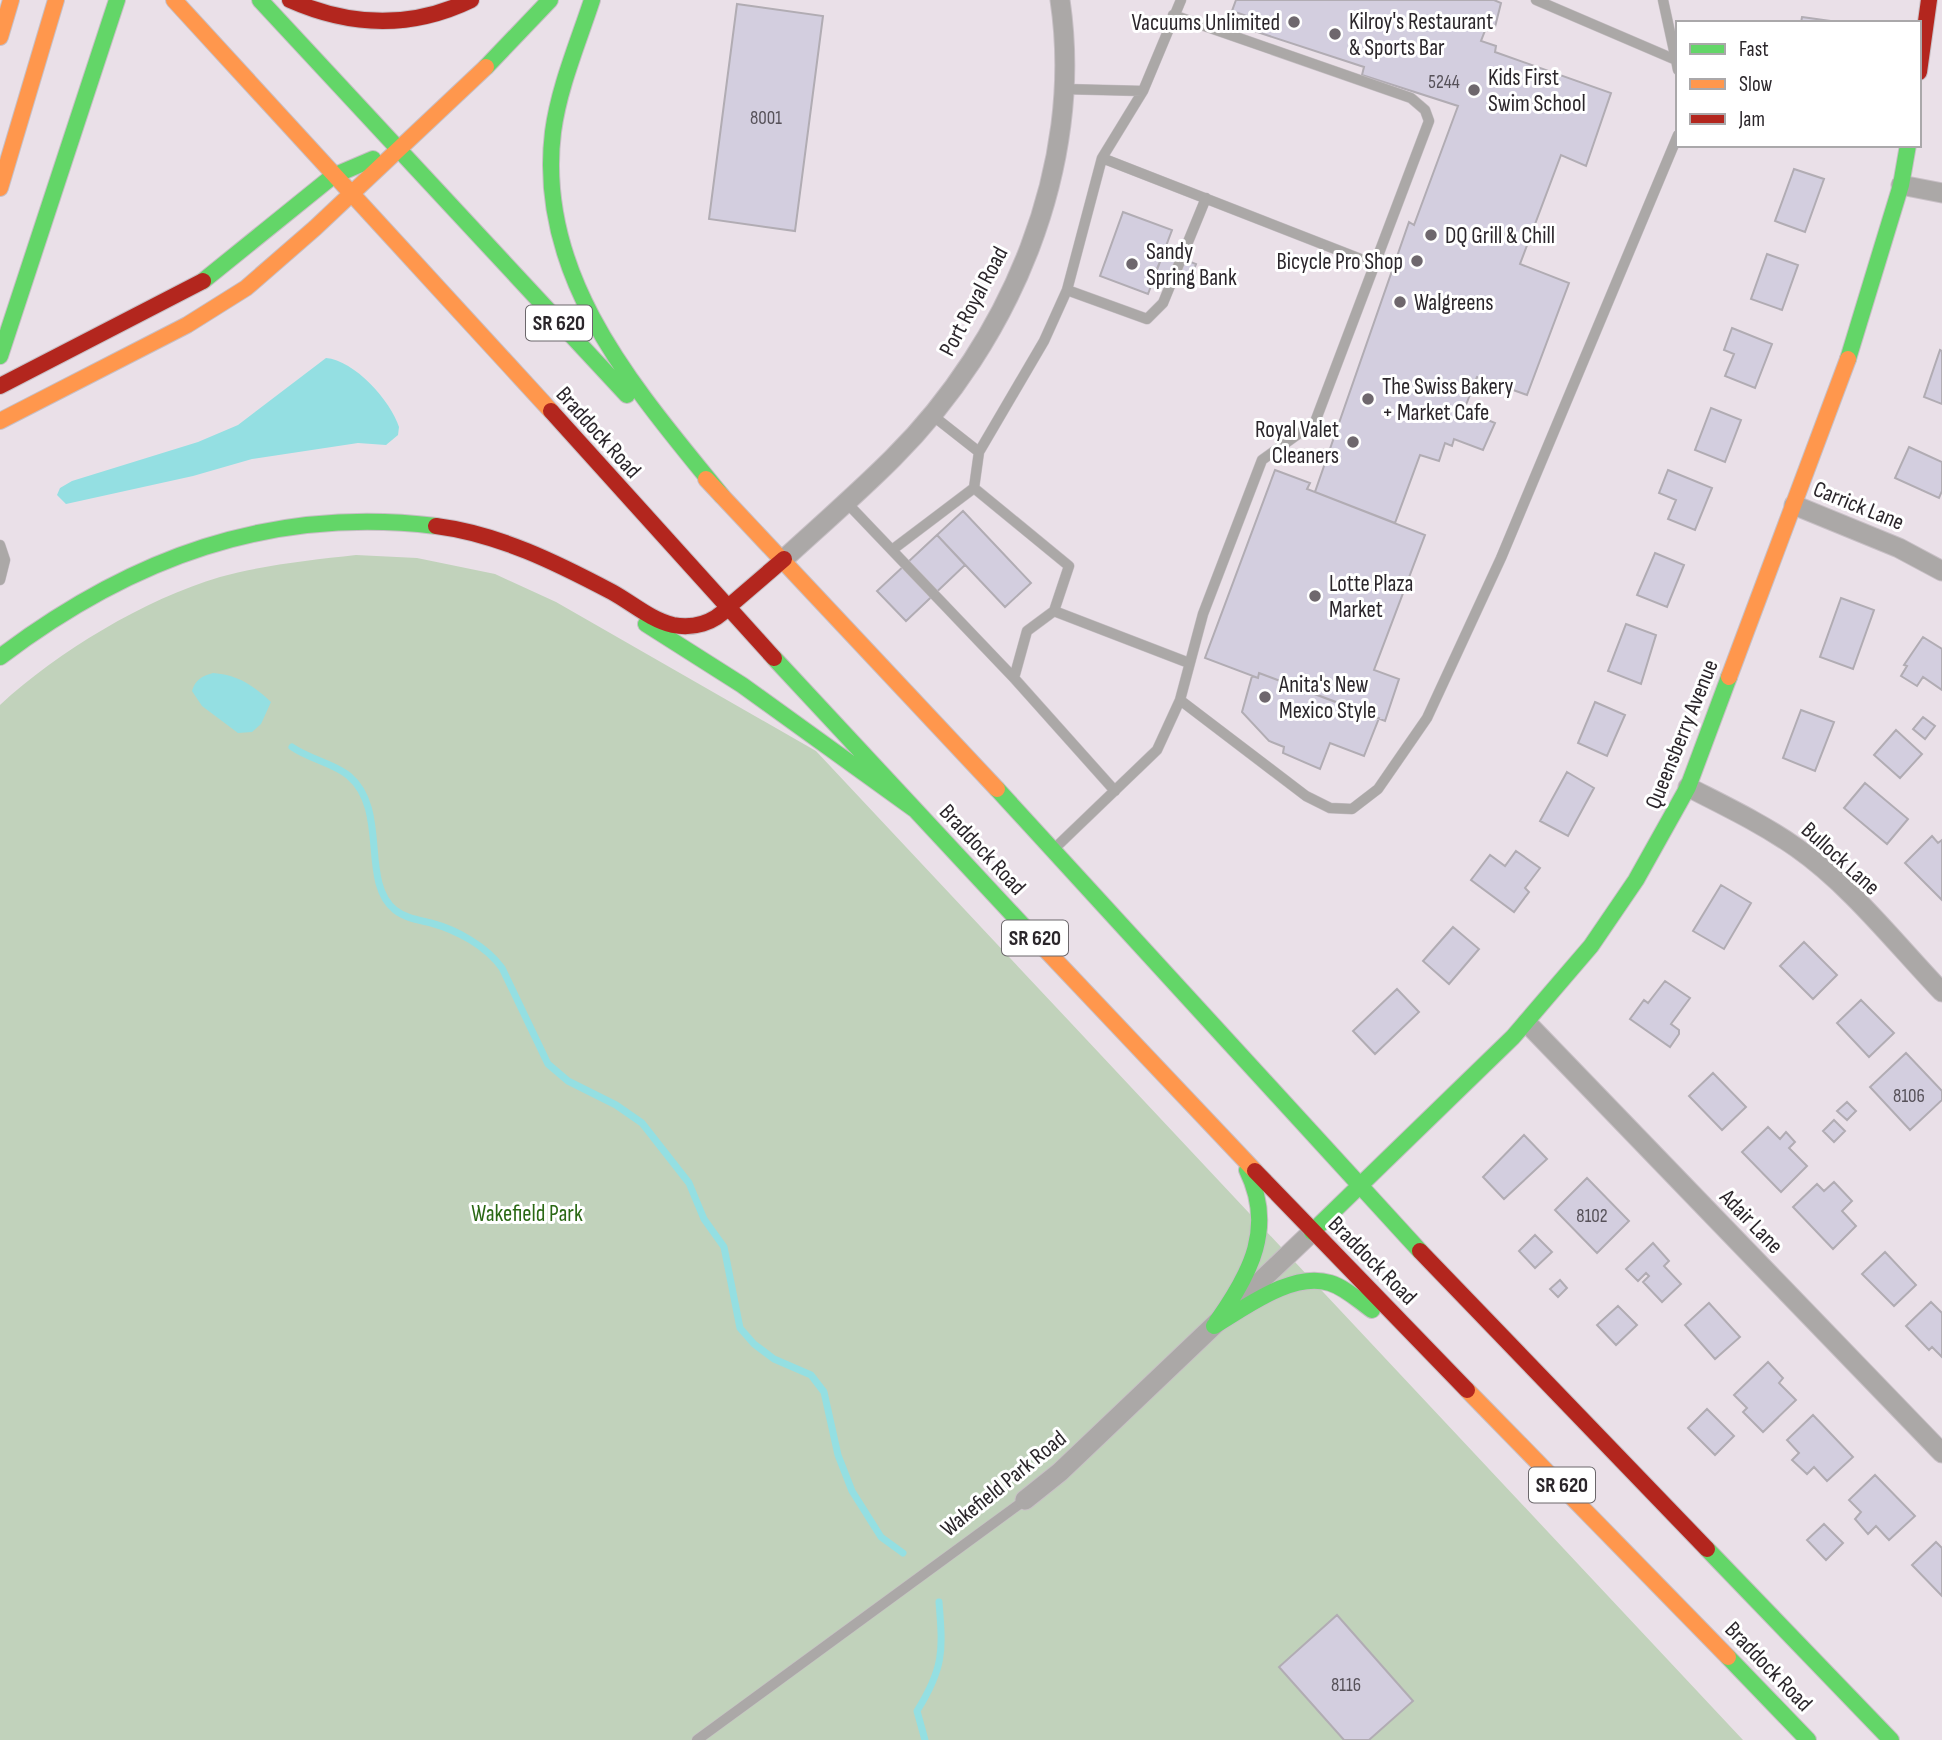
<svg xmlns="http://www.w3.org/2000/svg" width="1942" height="1740" viewBox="0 0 1942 1740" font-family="'Sofia Sans Condensed',sans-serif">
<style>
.green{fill:#c1d2bb}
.water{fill:#94dfe2}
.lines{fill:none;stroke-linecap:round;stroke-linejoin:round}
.stream{stroke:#94dfe2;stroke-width:7}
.building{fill:#d3cedf;stroke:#b1acb3;stroke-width:2}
.lane-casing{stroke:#c7bfc5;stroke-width:11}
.street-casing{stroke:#c7bfc5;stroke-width:21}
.fast-casing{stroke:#c7bfc5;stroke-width:18}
.slow-casing{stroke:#c7bfc5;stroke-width:18}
.jam-casing{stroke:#c7bfc5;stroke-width:18}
.lane{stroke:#aba8a7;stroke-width:10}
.street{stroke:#aba8a7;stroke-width:19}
.fast{stroke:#63d668;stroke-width:16}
.slow{stroke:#ff974d;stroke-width:16}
.jam{stroke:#b3261e;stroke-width:16}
.poi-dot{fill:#6e676d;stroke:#fff;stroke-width:2.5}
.labels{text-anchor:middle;stroke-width:6;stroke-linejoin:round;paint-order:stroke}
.number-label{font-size:19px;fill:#565159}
.shield{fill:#fff;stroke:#6b676b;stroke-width:2}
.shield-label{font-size:21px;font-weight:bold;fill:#2b262b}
.poi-label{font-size:23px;fill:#2b262b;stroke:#fff;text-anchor:start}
.street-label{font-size:23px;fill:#2b262b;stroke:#fff}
.park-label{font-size:23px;fill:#2a6814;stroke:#fff}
</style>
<rect width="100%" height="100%" fill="#eae0e8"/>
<path class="green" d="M356,555l61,3 78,16 61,28 260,149 927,989h-1743v-1035c57,-53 145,-106 220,-128 44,-12 91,-17 136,-22z"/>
<path class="water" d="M326,358c28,2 65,43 73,69l-1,8 -12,10 -28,-2 -106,16 -59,17 -127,28 -9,-9 3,-7 12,-7 126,-39 40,-17z
M213,673c25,2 40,12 58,29l-10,22 -9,8 -14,1 -36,-27 -10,-15c3,-11 10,-15 21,-18z"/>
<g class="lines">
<path class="stream" d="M292,747c17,12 41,16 57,29 40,34 11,106 46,134 10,8 24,10 36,13 26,7 55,23 71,45l46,96 20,17 48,24 26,18 47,60 15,36 20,28 16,81 14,16 20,15 37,16 13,17 14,63 14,36 29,46 22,16
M925,1740l-8,-29c27,-43 26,-60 22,-109"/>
</g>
<path class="building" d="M1236,0h258l7,3 -6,24 -7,-4 -7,18 15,5 -1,6 116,41 -25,73 -25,-11 -41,109 49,19 -42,112 -50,-18 -13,33 31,13 -12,27 -29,-11 -2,7 -7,-3 -6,18 -19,-6 -25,68 -80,-31 94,-270 5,3 44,-119 -96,-31 2,-8 -116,-38 5,-11 -21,-7z
M737,4l86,12 -28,215 -86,-12z
M1802,17l43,6h-44z
M1794,169l30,10 -19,53 -30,-11z
M1123,212l49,18 -24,64 -48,-18z
M1164,252l32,12 -9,24 -33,-12z
M1767,254l31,11 -16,45 -31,-11z
M1732,328l40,16 -17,44 -30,-12 9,-22 -10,-4z
M1940,350l2,1v53l-18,-7z
M1711,408l30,12 -16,42 -30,-12z
M1909,447l33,15v29l-3,7 -44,-20z
M1275,470l35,13 -3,6 118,46 -51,135 25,9 -14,42 -126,-48 -1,5 -53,-20z
M1668,470l44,18 -17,42 -27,-11 8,-19 -17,-7z
M963,511l68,72 -26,24 -68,-72z
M937,535l28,30 -59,56 -29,-30z
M1655,553l29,12 -17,42 -30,-12z
M1841,598l33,12 -21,59 -33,-12z
M1626,624l30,11 -15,49 -33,-13z
M1923,637l19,12v41l-19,-13 -6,9 -16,-10 6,-10 -3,-1z
M1259,673l120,45 -15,38 -34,-13 -10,26 -37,-16 1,-6 -15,-6 -27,-29 10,-36 6,2z
M1595,702l30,13 -18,41 -29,-13z
M1801,710l33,12 -19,49 -32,-13z
M1923,717l12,9 -10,13 -12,-10z
M1896,730l26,24 -22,24 -26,-23z
M1567,772l27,16 -26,48 -28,-15z
M1865,783l43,36 -21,25 -43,-36z
M1932,836l6,7 4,-3v60l-37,-37z
M1516,851l24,17 -15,20 4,4 -15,20 -43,-32 19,-25 15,11z
M1721,885l30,18 -27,46 -31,-18z
M1453,927l26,22 -30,35 -26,-23z
M1804,942l33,33 -24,24 -33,-33z
M1665,981l25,17 -19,26 8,6v4l-9,13 -40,-28 14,-19 4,3z
M1397,989l22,23 -44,42 -22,-23z
M1861,1000l33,33 -25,24 -32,-34z
M1906,1053l36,38v9l-32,30 -40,-43z
M1713,1073l33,34 -24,23 -33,-34z
M1847,1102l9,9 -9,9 -10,-9z
M1834,1120l11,11 -11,11 -11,-11z
M1768,1127l12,12 6,-7 9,10 -6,6 18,18 -26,26 -39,-40z
M1524,1135l23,24 -43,40 -21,-22z
M1587,1178l42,43 -32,32 -42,-43z
M1834,1182l18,19 -10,10 14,15 -23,23 -40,-42 24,-23 7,7z
M1535,1235l17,17 -17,16 -16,-17z
M1653,1243l16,18 -5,5 17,18 -19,18 -19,-20 6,-6 -3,-3 -8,8 -12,-12z
M1885,1252l31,33 -22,21 -32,-32z
M1560,1280l7,8 -9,9 -8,-8z
M1931,1302l11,11v44l-10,-10 -3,3 -23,-24z
M1709,1303l31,34 -25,22 -30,-34z
M1618,1306l19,19 -21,20 -19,-20z
M1768,1362l15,16 -4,5 17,17 -33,32 -20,-20 4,-4 -13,-13z
M1707,1409l27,27 -19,19 -27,-27z
M1813,1415l40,42 -26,24 -13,-14 -7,7 -15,-14 7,-7 -12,-13z
M1875,1475l40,41 -26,24 -13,-14 -8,8 -13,-15 6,-7 -12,-12z
M1824,1524l19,19 -17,17 -19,-20z
M1936,1542l6,6v48l-30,-31z
M1337,1615l76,86 -44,39h-25l-65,-73z"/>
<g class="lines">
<g class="lane-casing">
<path id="lane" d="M1536,0l140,60 2,10
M1663,0l13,60
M1063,89l80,2
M1102,158l274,107
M1067,290l80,29 16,-16 43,-105
M932,415l47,37
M846,502l168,176 101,113
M0,545l5,15 -5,20
M892,550l82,-62
M1054,611l135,52
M1014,678l13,-47 27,-20 15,-45 -95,-78 5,-36 65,-111 23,-51 35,-132 41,-67 38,-91
M1180,700l126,96 24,12 22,1 26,-20 49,-71 74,-160 177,-423
M1055,848l102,-98 23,-50 23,-86 59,-154 53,-38 114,-301 -4,-11 -14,-12 -238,-83
M697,1740l328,-240"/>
</g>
<g class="street-casing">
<path id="street" d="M1901,185l41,8
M1794,505l105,43 43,23
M784,559c36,-33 74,-66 109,-101 117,-116 192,-292 167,-458
M1688,787c37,19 75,37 109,61 53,37 100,97 145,144
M1527,1023l415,430
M1025,1500l35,-28 252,-240"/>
</g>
<g class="fast-casing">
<path id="fast" d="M260,0l367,395
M592,0c-14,43 -33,87 -39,132 -18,146 84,259 169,364
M486,67l64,-67
M203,281l130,-105 40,-17
M0,356l117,-356
M1848,359l53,-174 7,-40
M646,624l96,61 172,124
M0,657c131,-99 270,-151 436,-131
M774,658l268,288
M997,789l423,462
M1312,1232l201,-195 78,-91 45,-66 52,-93 41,-110
M1217,1321c34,-48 58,-94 30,-151
M1214,1326c31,-18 78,-55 116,-43 16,5 29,18 42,27
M1707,1549l184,191
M1728,1657l80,83"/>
</g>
<g class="slow-casing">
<path id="slow" d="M174,0l377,411
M0,37l11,-37
M0,188l56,-188
M0,421l187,-96 59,-37 69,-60 171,-161
M706,479l291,310
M1729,677l119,-318
M1042,946l213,225
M1467,1390l261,267"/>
</g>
<g class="jam-casing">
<path id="jam" d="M290,0c61,27 121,29 181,0
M1919,72l10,-72
M0,386l203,-105
M551,411l223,247
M436,526c63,8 121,37 176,66 20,11 39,28 61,33 20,4 41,-2 54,-17
M727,608l57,-49
M1255,1171l212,219
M1420,1251l287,298"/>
</g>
<use href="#lane" class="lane"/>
<use href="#street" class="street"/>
<use href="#fast" class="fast"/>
<use href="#slow" class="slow"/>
<use href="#jam" class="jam"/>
</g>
<g class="poi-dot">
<circle cx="1294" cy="22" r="7"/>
<circle cx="1335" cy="34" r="7"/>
<circle cx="1474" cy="90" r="7"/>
<circle cx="1431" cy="235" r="7"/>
<circle cx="1417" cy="261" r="7"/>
<circle cx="1132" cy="264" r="7"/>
<circle cx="1400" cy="302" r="7"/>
<circle cx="1368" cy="399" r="7"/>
<circle cx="1353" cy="442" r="7"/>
<circle cx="1315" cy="596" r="7"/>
<circle cx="1265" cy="697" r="7"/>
</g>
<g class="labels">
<g class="number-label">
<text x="1444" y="88">5244</text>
<text x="766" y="124">8001</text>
<text x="1909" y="1102">8106</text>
<text x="1592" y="1222">8102</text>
<text x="1346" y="1691">8116</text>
</g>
<g class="shield">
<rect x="526" y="305.5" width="66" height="35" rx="5"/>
<rect x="1002" y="920.5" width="66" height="35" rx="5"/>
<rect x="1529" y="1467.5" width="66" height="35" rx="5"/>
</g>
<g class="shield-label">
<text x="559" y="330">SR 620</text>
<text x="1035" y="945">SR 620</text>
<text x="1562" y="1492">SR 620</text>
</g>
<g class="poi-label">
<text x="1349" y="29">Kilroy's Restaurant<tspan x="1349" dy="26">&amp; Sports Bar</tspan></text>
<text x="1280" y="30" text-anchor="end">Vacuums Unlimited</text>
<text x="1488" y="85">Kids First<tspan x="1488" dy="26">Swim School</tspan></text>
<text x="1445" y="243">DQ Grill &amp; Chill</text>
<text x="1146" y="259">Sandy<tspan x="1146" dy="26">Spring Bank</tspan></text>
<text x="1403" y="269" text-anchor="end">Bicycle Pro Shop</text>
<text x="1414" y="310">Walgreens</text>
<text x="1382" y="394">The Swiss Bakery<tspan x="1382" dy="26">+ Market Cafe</tspan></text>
<text x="1339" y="437" text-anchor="end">Royal Valet<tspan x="1339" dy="26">Cleaners</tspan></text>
<text x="1329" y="591">Lotte Plaza<tspan x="1329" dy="26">Market</tspan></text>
<text x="1279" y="692">Anita's New<tspan x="1279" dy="26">Mexico Style</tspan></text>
</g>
<g class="street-label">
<text transform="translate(973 301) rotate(-62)" y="8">Port Royal Road</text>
<text transform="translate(599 432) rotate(48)" y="8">Braddock Road</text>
<text transform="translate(1859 505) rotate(22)" y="8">Carrick Lane</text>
<text transform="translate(1681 734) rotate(-68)" y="8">Queensberry Avenue</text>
<text transform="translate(983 849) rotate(47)" y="8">Braddock Road</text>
<text transform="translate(1841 858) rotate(42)" y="8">Bullock Lane</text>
<text transform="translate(1752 1221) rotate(46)" y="8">Adair Lane</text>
<text transform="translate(1373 1260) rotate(45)" y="8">Braddock Road</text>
<text transform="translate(1003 1483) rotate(-39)" y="8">Wakefield Park Road</text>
<text transform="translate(1769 1666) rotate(46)" y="8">Braddock Road</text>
</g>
<g class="park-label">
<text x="527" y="1221">Wakefield Park</text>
</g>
</g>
<rect x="1676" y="21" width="245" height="126" fill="#ffffff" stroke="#aaa8aa" stroke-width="2"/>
<rect x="1690" y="44" width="35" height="10" fill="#63d668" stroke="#aaa8aa" stroke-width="2"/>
<text x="1739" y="56" font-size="21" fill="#2b262b">Fast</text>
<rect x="1690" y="79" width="35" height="10" fill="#ff974d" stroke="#aaa8aa" stroke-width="2"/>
<text x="1739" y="91" font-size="21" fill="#2b262b">Slow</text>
<rect x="1690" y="114" width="35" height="10" fill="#b3261e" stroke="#aaa8aa" stroke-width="2"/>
<text x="1739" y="126" font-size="21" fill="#2b262b">Jam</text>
</svg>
